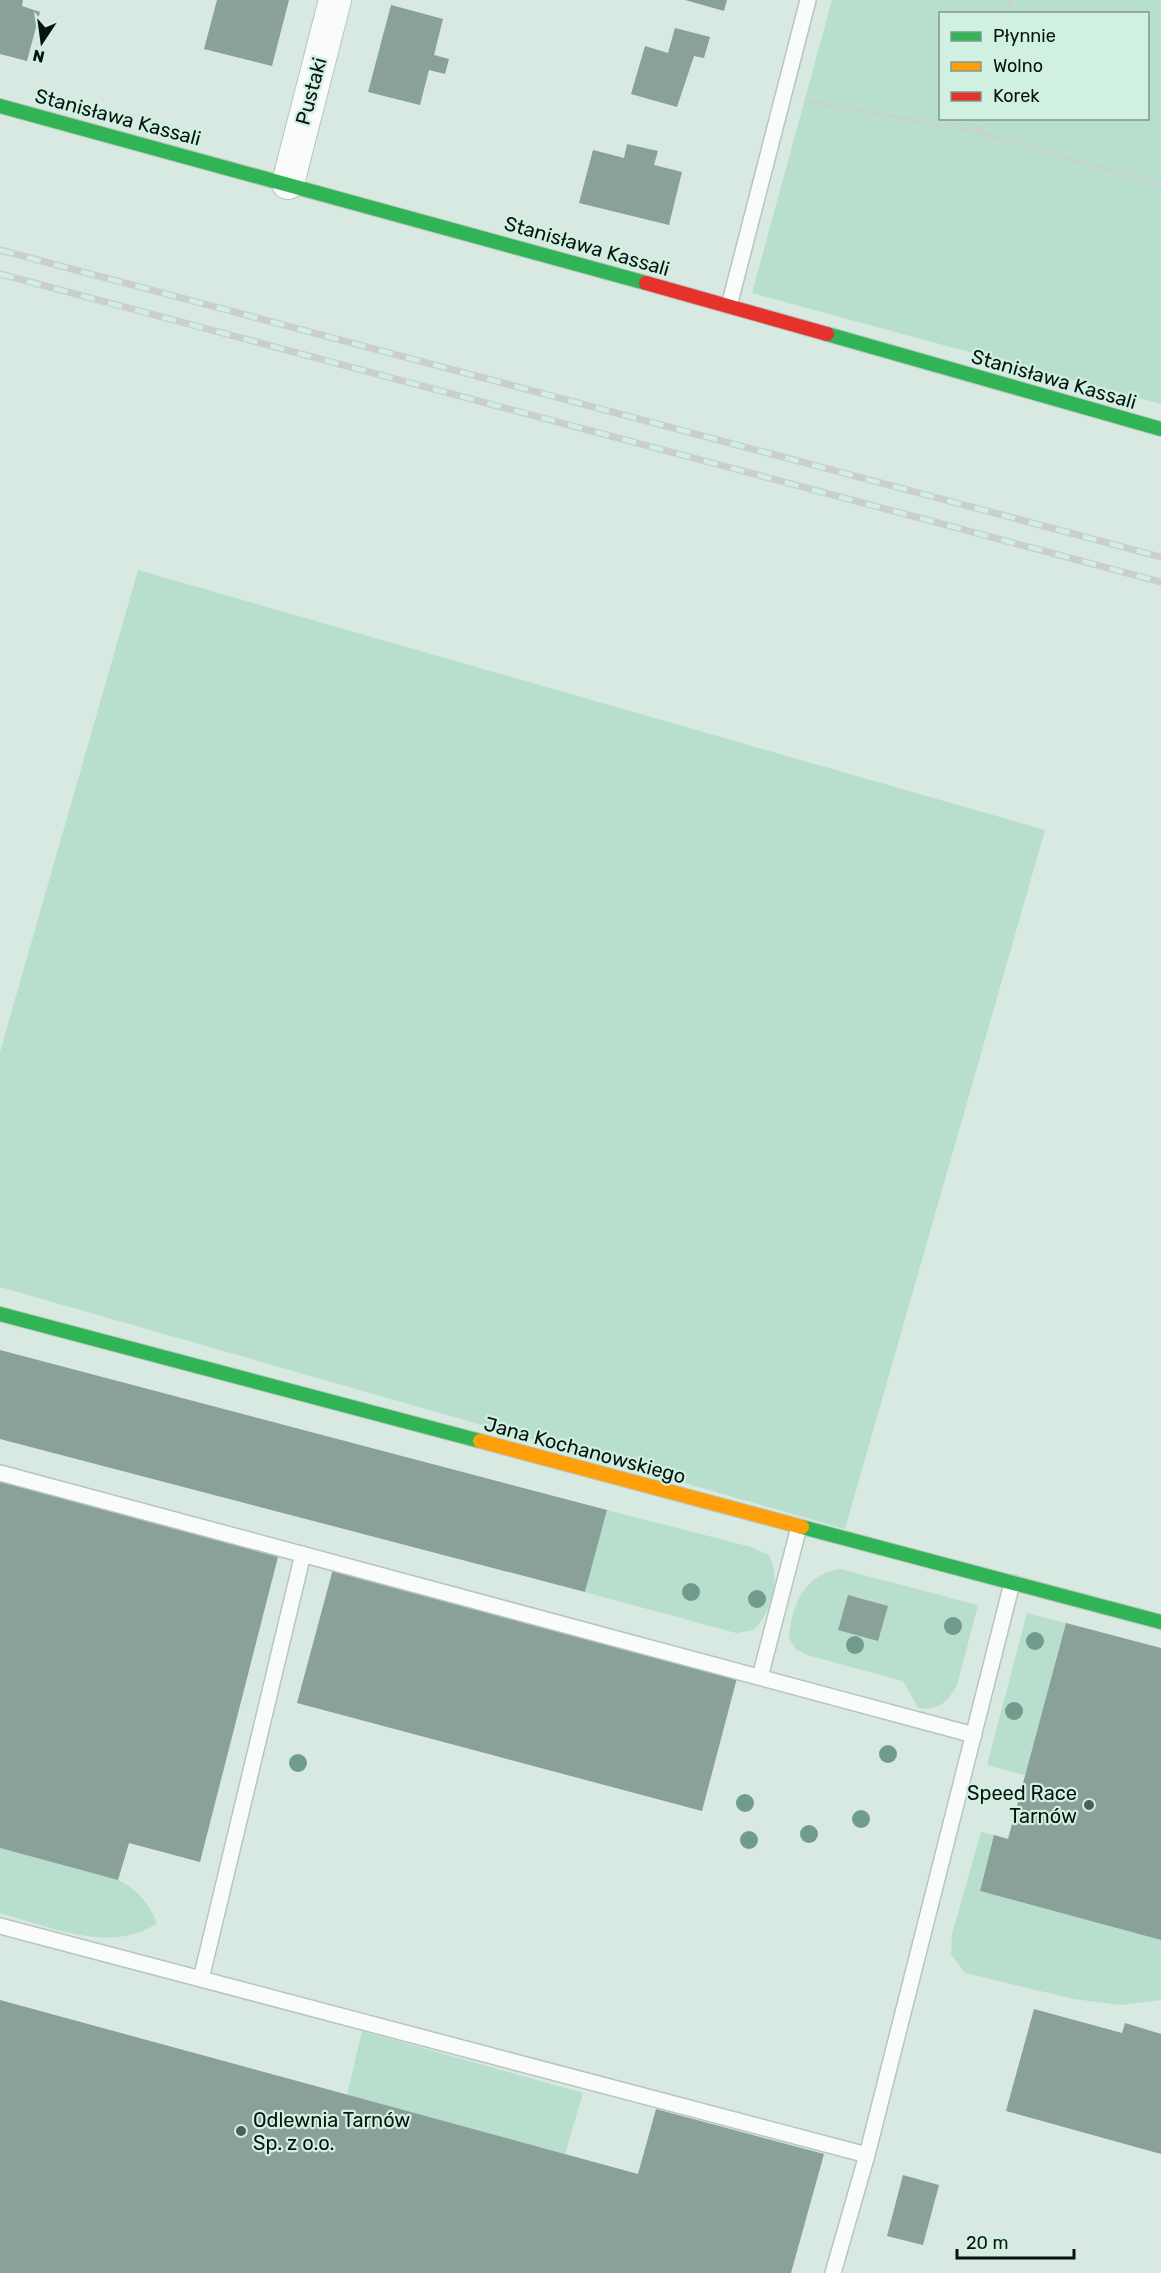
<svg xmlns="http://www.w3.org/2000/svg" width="1161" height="2273" viewBox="0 0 1161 2273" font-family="Rubik,sans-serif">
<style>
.green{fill:#b8dece;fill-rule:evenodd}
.building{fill:#89a198}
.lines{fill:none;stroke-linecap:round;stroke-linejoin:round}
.lane-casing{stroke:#b8c5bf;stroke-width:18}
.street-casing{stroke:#b8c5bf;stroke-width:34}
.fast-casing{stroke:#b8c5bf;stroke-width:16}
.slow-casing{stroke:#b8c5bf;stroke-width:16}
.jam-casing{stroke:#b8c5bf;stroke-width:16}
.path{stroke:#cad0cd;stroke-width:4;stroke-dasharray:6 3;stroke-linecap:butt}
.lane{stroke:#f9fcfa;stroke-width:15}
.street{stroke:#f9fcfa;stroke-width:32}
.fast{stroke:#30b455;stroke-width:14}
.slow{stroke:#ff9f0a;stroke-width:14}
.jam{stroke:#e5322d;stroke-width:14}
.rail-casing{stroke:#cacfcd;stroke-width:7}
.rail{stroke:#d0f0e2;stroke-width:4.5;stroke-dasharray:14;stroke-linecap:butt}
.tree{fill:#719b8d}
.poi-dot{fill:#505e58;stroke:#d0f0e2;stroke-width:2}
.labels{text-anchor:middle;stroke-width:4.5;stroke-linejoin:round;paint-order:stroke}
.street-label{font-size:20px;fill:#08130f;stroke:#d0f0e2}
.poi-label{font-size:20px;fill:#08130f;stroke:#d0f0e2;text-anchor:end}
</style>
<rect width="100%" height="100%" fill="#d7e9e1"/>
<path class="green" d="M832,0h329v404l-409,-111zM940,14h208v104h-208z
M138,570l907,260 -200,699 -845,-242v-235z
M607,1510l144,37 18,8c12,25 4,54 -15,75l-18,3 -151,-41z
M840,1569l138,36 -20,77c-8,19 -19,29 -40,26l-15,-27 -96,-26 -11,-6 -7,-11c3,-33 15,-64 51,-69z
M1027,1613l39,10 -41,152 -38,-10z
M981,1832l13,3 -14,56 181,49v60l-41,5 -46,-6 -109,-26 -14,-19 1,-20z
M0,1848l118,32c19,10 31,22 39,43 -45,32 -109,3 -157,-10z
M362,2031l221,62 -18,61 -218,-59z"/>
<path class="building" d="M0,0h23l-1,6 18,6 -13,49 -27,-7z
M217,0h72l-17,66 -68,-17z
M685,0h42l-3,11z
M391,5l52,14 -9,36 15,4 -4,15 -16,-4 -9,35 -52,-13z
M675,28l35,9 -6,21 -10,-2 -17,51 -46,-13 14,-48 23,7z
M627,144l31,7 -4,14 28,7 -13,53 -90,-22 14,-53 31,8z
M0,1350l607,160 -22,82 -585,-153z
M0,1482l279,71 -79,309 -71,-19 -11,37 -118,-32z
M333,1569l404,109 -35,133 -405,-108z
M848,1595l40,11 -10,35 -40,-11z
M1066,1623l95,25v292l-181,-49 14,-56 14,4z
M0,2000l638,174 18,-65 168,45 -33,119h-791z
M1034,2009l88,24 3,-10 36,11v120l-155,-43z
M903,2175l36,10 -16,60 -36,-9z"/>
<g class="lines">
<g class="lane-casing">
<path id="lane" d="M729,306l79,-306
M0,1473l974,262
M760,1677l39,-150
M0,1926l867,229
M201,1979l102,-425
M833,2273l34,-118 145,-572"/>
</g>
<g class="street-casing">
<path id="street" d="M288,183l47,-183"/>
</g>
<g class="fast-casing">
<path id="fast" d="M0,106l646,177
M827,334l334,95
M0,1314l480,127
M802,1527l359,95"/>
</g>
<g class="slow-casing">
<path id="slow" d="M480,1441l322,86"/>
</g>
<g class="jam-casing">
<path id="jam" d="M646,283l181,51"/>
</g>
<path class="path" d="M1007,14l4,-14
M809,101l169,31 183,53
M978,132l3,-14"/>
<use href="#lane" class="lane"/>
<use href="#street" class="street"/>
<use href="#fast" class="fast"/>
<use href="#slow" class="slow"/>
<use href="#jam" class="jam"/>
<g class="rail-casing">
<path id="rail" d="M0,250l1161,307
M0,274l1161,308"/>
</g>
<use href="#rail" class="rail"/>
</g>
<g class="tree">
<circle cx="691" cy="1592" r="9"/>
<circle cx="757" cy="1599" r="9"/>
<circle cx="953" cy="1626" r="9"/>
<circle cx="1035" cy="1641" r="9"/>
<circle cx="855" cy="1645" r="9"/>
<circle cx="1014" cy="1711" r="9"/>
<circle cx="888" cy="1754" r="9"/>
<circle cx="298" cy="1763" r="9"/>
<circle cx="745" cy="1803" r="9"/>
<circle cx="861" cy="1819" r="9"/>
<circle cx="809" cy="1834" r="9"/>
<circle cx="749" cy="1840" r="9"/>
</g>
<g class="poi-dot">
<circle cx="1089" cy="1805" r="6"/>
<circle cx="241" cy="2131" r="6"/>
</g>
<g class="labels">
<g class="street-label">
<text transform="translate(311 91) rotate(-75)" y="7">Pustaki</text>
<text transform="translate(118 117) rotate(15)" y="7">Stanisława Kassali</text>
<text transform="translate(587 246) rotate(16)" y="7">Stanisława Kassali</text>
<text transform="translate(1054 379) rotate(16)" y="7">Stanisława Kassali</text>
<text transform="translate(585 1450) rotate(15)" y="7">Jana Kochanowskiego</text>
</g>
<g class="poi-label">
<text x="1077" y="1800">Speed Race<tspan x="1077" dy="23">Tarnów</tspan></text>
<text x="253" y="2127" text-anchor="start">Odlewnia Tarnów<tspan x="253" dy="23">Sp. z o.o.</tspan></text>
</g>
</g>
<rect x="939" y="12" width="210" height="108" fill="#d0f0e2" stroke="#80988e" stroke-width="1.5"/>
<rect x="951" y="32" width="30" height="9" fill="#30b455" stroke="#80988e" stroke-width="1.5"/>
<text x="993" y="42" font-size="18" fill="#08130f">Płynnie</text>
<rect x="951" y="62" width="30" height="9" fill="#ff9f0a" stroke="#80988e" stroke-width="1.5"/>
<text x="993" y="72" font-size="18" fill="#08130f">Wolno</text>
<rect x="951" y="92" width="30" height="9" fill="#e5322d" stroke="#80988e" stroke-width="1.5"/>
<text x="993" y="102" font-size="18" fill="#08130f">Korek</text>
<g transform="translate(42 42) rotate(193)" stroke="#d0f0e2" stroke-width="4.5" paint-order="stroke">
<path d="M0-4.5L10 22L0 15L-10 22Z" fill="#08130f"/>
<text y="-9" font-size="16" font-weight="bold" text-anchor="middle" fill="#08130f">N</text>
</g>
<path d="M957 2249v9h117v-9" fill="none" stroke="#08130f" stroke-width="3"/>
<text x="966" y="2249" font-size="18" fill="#08130f" stroke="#d0f0e2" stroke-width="4.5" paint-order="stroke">20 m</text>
</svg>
